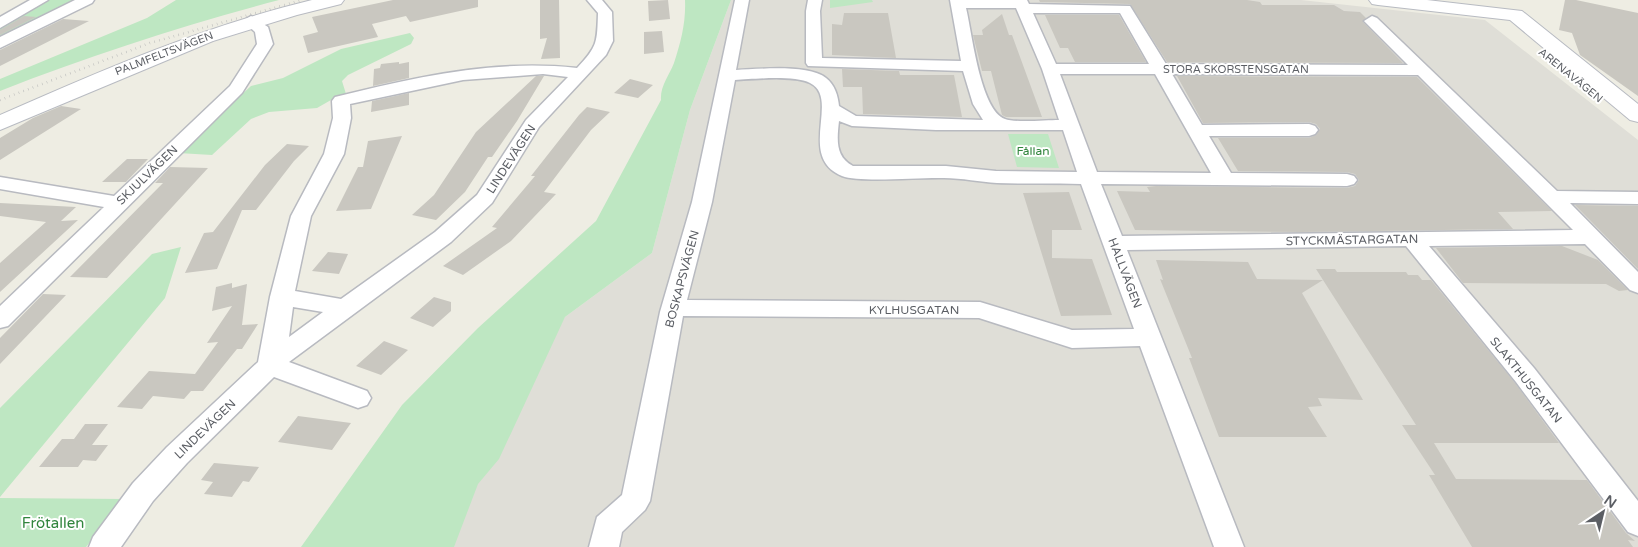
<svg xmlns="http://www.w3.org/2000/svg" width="1638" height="547" viewBox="0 0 1638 547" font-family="'Varela Round',sans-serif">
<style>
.industrial{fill:#dfded7}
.green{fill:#bee7c2}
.building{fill:#c9c7c0}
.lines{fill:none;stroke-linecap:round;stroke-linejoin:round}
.street-casing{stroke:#b8bac0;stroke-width:3}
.secondary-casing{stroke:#b8bbc2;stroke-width:2}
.street{fill:#fff;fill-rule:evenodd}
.secondary{fill:#fff;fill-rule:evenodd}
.rail{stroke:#b4b5b5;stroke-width:2.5;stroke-dasharray:0.5 4.5;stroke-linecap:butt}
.labels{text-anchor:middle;stroke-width:4;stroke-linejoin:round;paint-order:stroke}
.far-street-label{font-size:11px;fill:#5b5e64;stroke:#fff}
.park-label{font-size:12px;fill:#31853d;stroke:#fff}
.street-label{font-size:12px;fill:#5b5e64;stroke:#fff}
.near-park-label{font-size:15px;fill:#31853d;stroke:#fff}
</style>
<rect width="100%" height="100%" fill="#eeede3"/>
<path class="industrial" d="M731,0h570l184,20 153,120v407h-1187l24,-68 90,-162 87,-64 38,-143z"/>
<path class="green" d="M49,0h31l-80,38v-12z
M176,0h103c-94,25 -188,55 -279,91v-12l147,-61z
M685,0h46l-41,110 -38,143 -87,64 -66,142 -21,25 -24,63h-153l101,-142 76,-77 118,-107 65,-121c-1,-14 8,-24 13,-37 7,-21 12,-41 11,-63z
M830,0h42l1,2 -43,6z
M410,33l4,5 -3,6 -63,31 -6,6 4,13 -8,2 -21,12 -48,4 -18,7 -39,36 -34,-2 73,-67 32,-8 58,-29z
M1008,134h40l11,34 -42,-1z
M181,247l-16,51 -165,199v-89l152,-154z
M0,498l125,1 -39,48h-86z"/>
<path class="building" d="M393,0h85v7l-68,15 -4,-6 -34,8 6,13 -70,16 -5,-17 15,-4 -6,-15z
M540,0h19l1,58 -19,1 6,-21 -7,1z
M668,0l2,19 -21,2 -1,-20z
M1039,0h208l13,2 2,3h72l10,6 16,1 6,6 -3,4 40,41 -236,-1 -37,-58 -90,-2z
M1565,0h11l62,13v83l-58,-41 -8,-22 -13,-3z
M844,13h44l8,45 -64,-3v-31l10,1z
M1002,14l7,21h3l30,82h-36l-4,-2 -11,-44h-9l-9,-36h10l-1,-5z
M1045,15h74l27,47h-71l-7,-14h-8z
M24,16l12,1 -36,18v-5z
M63,19l26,2 -89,45v-16z
M662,31l2,21 -20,2v-22z
M399,62v2l10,-2v16l-36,8 1,-17 6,-1 1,-4z
M842,69l57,2 1,4h54l8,42 -99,-3 -1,-27h-19z
M536,76h8l-27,45 -25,36h-4l-23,35 -29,28 -24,-5 22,-20 42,-63z
M1177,76l240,1 135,134 -54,1 15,17 -212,3 -166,-2 -18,-39 33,1 -3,-5 9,-1 191,2 8,-2 4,-6 -4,-6 -8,-2 -109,-1 -20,-33h91l7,-3 4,-6 -4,-5 -7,-2 -106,1z
M630,79l23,6 -15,13 -24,-5z
M409,93v12l-38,7 1,-11z
M61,106l20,3 -81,51v-22l33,-20z
M587,107l23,5 -19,18 -47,62 12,2 -45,47 -48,34 -20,-9 54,-38 -5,-1 43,-51h-4l48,-61z
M402,136l-31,73 -35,2 22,-44h5l5,-26z
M287,144l22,2 -15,15 -38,49h-14l-25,59 -32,4 19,-40 9,-1 52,-67z
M127,159h21l-22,23h-24z
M170,167l38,1 -101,110 -37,-1 93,-94h-8z
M1069,192l13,38h-30v28l40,1 20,56 -51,1 -38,-123z
M0,203l76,4 -15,14 17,-1 -78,72v-29l46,-41 -46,-6z
M1575,205l63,1v63z
M1562,246l36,14 30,30 -9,1 -13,-7 -143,-1 -27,-35z
M328,252l20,2 -9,20 -27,-3z
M1156,260l92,2 9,17 66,1 -7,-11h19l2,3h69l2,3h10l4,5h9l84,103 44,60h-125l22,36 131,1 39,53 9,8 -7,-1 5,7h-161l-43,-72h6l-33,-50h14l-93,-145 -21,13 61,107 -45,-2 4,8 -14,1 19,30h-108l-30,-79h3l-32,-79 3,1z
M232,283v5l15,-4 -5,41 16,-1 -16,25h-5l-34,42h-12l-7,8 -31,-3 -11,13 -25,-2 32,-36 46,3 23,-32 -11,1 25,-37 -20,5 4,-24z
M43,294l23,1 -66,69v-26z
M434,297l17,5v9l-18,16 -23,-9z
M384,341l24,9 -27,25 -25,-9z
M298,416l53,7 -19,27 -54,-8z
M85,424h23l-16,21h16l-12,16 -13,-1 -5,7h-39l23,-28h12z
M214,463l45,4 -10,15 -6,-1 -11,16 -28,-3 9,-12 -12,-2z"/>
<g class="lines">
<g class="street-casing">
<path id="street" d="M30,0h18l-48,28v-11z
M75,0h19l-2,3 -92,45v-11z
M587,0h15l10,12 1,29 -7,14 -67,72 -47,76 -41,39 -162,120 78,29 4,7 -4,7 -9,3 -84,-31 -87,86 -34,38 -32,46h-32l4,-10 40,-54 34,-36 91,-85 12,-65 21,-81 33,-62 9,-36 -1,-17 3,-4c80,-20 159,-38 242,-29 21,-22 20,-26 21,-55zM543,74l25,3 -42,43 -49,75 -42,37 -94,67 -46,-8 16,-75 33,-62 7,-36 -1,-14 113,-24zM293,307l30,5 -34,25z
M735,0h14l-13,70c23,-1 73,-6 90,8 9,7 12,18 13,28l17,10 127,4 -10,-16 -10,-33 -155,-5 -2,-3v-52l2,-11h14l-2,11 2,47 139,3 -11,-61h77l2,4 101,2 36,58 242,1 -44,-44 8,-5 5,2 180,173 81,1v12l-68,-1 68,69v21l-8,-3 -45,-46 -156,2 105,122 104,133v35l-10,-4 -112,-150 -110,-136 -279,4 117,297h-30l-74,-201 -68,2 -93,-30 -296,-2 -33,185 -5,9 -23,22 -3,15h-30l8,-30 25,-22 38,-183 32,-110zM966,8h50l26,61 17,51c-12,0 -45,3 -54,-1 -25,-9 -33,-87 -39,-111zM1033,13h87l29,51h-93zM1060,74h95l56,99 -114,-1zM1172,74l246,1 155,155 -451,6 -21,-52 246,2 7,-2 3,-4 -3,-4 -7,-2 -116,-1 -22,-37h100l6,-2 3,-4 -3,-4 -6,-2 -107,1zM735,80c19,-1 59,-5 75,3 31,15 -14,74 32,93 18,7 80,1 102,2 18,0 36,4 53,5 28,1 56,0 84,1l53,145 -62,1 -92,-28 -293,-2 25,-98zM839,121l13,5 84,4h127l14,42 -81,-1 -50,-5h-93c-18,-9 -16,-27 -14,-45z
M251,16l17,11 5,17 -31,49 -234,233 -8,2v-22l104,-99 -104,-18v-12l114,19 116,-110 27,-42 -2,-12 -12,-11z"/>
</g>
<g class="secondary-casing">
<path id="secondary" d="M312,0h32l-3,4 -44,11 -84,26 -213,89v-15c102,-45 204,-89 312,-115z
M1369,0h58l95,11 116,93v18l-8,-2 -120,-100 -132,-15 -6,-1z"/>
</g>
<use href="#street" class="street"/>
<use href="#secondary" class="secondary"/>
<path class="rail" d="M0,100l150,-57 152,-43"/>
</g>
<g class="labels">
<g class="far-street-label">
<text transform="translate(164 53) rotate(-21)" y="4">PALMFELTSVÄGEN</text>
<text x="1236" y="73">STORA SKORSTENSGATAN</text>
<text transform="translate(1571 75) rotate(39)" y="4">ARENAVÄGEN</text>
</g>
<g class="park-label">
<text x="1033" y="155">Fållan</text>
</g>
<g class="street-label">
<text transform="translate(511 159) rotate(-57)" y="4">LINDEVÄGEN</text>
<text transform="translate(147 175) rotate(-44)" y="4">SKJULVÄGEN</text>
<text transform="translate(1352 240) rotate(-1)" y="4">STYCKMÄSTARGATAN</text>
<text transform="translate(1125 273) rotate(69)" y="4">HALLVÄGEN</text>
<text transform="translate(682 279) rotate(-75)" y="4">BOSKAPSVÄGEN</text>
<text x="914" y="314">KYLHUSGATAN</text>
<text transform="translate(1526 380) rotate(51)" y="4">SLAKTHUSGATAN</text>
<text transform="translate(205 429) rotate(-44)" y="4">LINDEVÄGEN</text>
</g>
<g class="near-park-label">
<text x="53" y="528">Frötallen</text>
</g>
</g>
<g transform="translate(1603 512) rotate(35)" stroke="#ffffff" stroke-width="4" paint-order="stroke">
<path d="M0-4L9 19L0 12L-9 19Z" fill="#5b5e64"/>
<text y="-8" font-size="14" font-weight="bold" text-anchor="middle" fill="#5b5e64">N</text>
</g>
</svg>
